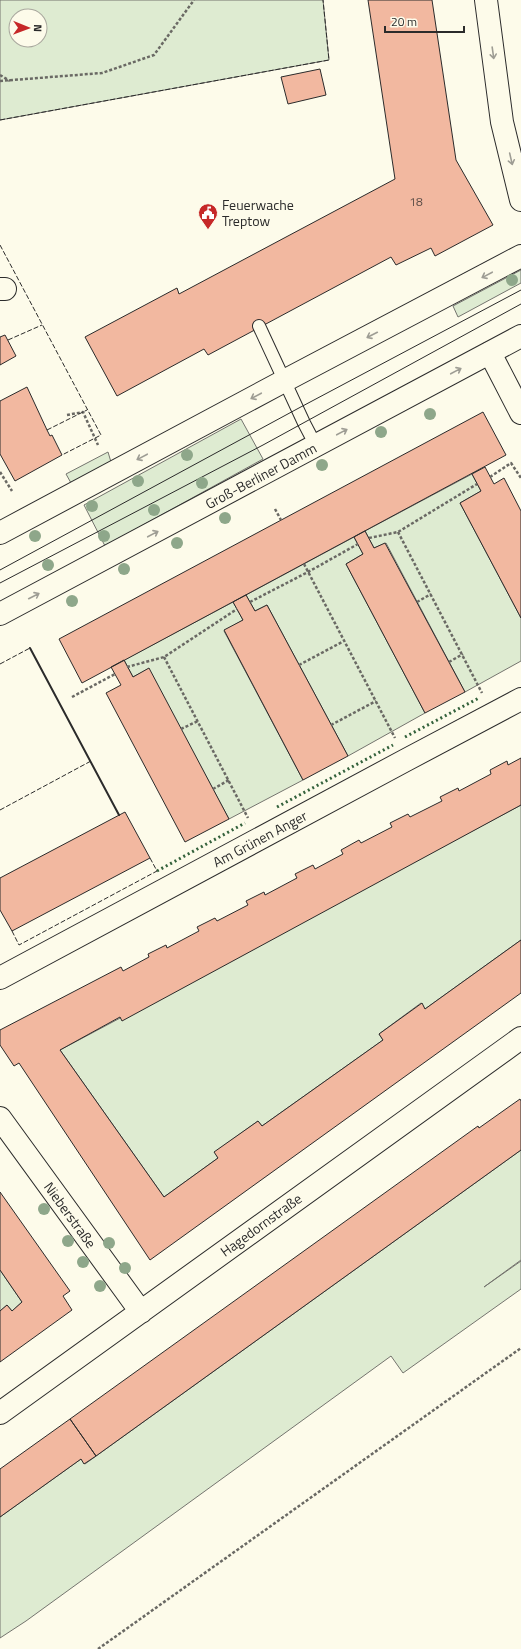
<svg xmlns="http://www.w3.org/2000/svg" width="521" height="1649" viewBox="0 0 521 1649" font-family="'Titillium Web',sans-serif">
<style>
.green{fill:#deebd1;stroke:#74746e;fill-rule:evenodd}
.building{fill:#f2b8a0;stroke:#2b2b2b}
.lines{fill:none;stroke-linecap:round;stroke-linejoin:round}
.lane-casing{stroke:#2b2b2b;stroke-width:14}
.street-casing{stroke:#2b2b2b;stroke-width:24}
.secondary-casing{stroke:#2b2b2b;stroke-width:24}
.path{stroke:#6a6964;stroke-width:2.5;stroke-dasharray:3 2;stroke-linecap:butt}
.lane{stroke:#fdfbea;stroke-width:12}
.street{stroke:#fdfbea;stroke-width:22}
.secondary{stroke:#fdfbea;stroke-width:22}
.tram{stroke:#2b2b2b;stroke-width:1}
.hedge{stroke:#34623c;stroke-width:3;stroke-dasharray:2 3;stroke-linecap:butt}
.fence{stroke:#2b2b2b;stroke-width:1;stroke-dasharray:5 2;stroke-linecap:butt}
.wall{stroke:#2b2b2b;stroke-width:2}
.tree{fill:#8ea78a}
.oneway{stroke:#9e9d94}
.labels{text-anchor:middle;stroke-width:3;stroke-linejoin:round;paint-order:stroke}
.number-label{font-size:12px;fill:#5d4e48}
.poi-label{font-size:14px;fill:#2b2b2b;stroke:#fdfbea;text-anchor:start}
.street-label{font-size:14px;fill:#2b2b2b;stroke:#fdfbea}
</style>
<rect width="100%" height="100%" fill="#fdfbea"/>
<path class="green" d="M0,0h323l6,60 -329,60zM16,16h24v24h-24z
M521,270v13l-63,34 -5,-11z
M241,419l22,40 -158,87 -21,-41z
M108,452l3,10 -40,21 -5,-9z
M472,474l9,17 -21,12 61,115v43l-56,31 -79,-149 -12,5 -9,-17z
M354,537l9,17 -17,10 79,149 -77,43 -81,-151 -12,6 -9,-16z
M233,602l10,18 -19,11 79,149 -74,39 -81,-150 -15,8 -9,-17z
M521,805v135l-96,69 -4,-6 -42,31 4,6 -121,86 -4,-5 -43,31 3,6 -54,39 -104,-147z
M521,1150v110l-37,27 37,-26v28l-118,84 -12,-17 -365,265 -26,17v-121l81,-58 4,5z
M0,1270l22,32 -10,9 -5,-6 -7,6z"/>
<path class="building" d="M368,0h64l24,160 37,65 -58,31 -4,-8 -35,17 -5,-8 -183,98 -4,-6 -87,47 -32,-59 92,-49 2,6 216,-115z
M320,69l6,26 -38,9 -7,-27z
M5,335l11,21 -16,9v-28z
M27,387l20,43 3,6 2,-1 10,20 -47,26 -15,-27v-53z
M483,412l23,43 -424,228 -23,-44z
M485,467l9,17 10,-6 17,33v107l-61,-115 21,-12 -9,-17z
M365,531l9,17 11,-5 80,149 -40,21 -79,-149 17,-10 -9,-17z
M246,595l9,16 12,-6 81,151 -45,24 -79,-150 19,-10 -10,-18z
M124,660l9,17 16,-9 80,151 -44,23 -79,-149 15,-8 -10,-18z
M521,758v47l-399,216 -2,-4 -60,33 104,147 54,-39 -4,-6 44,-31 4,5 121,-86 -4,-6 43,-31 3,6 96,-69v53l-371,267 -131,-197 -5,3 -14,-21v-15l121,-63 2,4 26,-14 -1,-3 18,-9 1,3 32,-17 -2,-4 18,-9 2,3 31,-16 -2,-4 18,-9 1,3 32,-17 -2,-4 18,-9 2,4 28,-15 -2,-4 18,-10 2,3 31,-16 -2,-4 18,-9 2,3 32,-16 -2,-4 18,-9 1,3 32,-17 -1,-4 17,-9 1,4z
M125,812l25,46 -138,73 -12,-21v-32z
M520,1099l1,2v49l-425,306 -26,-37 408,-293 1,2z
M0,1192l70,99 -7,5 9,14 -72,52v-51l7,-6 5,6 10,-9 -22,-32z
M70,1419l26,37 -12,8 -3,-5 -81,58v-48z"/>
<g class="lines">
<g class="lane-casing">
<path id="lane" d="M259,326l45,97 12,23"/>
</g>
<g class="street-casing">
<path id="street" d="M486,0l16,122 19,78
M0,289h5
M490,353l31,60
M0,978l406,-218 115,-61
M0,1118l141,194
M0,1413l521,-375"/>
</g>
<g class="secondary-casing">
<path id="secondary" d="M0,533l284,-152 237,-125
M0,614l521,-278"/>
</g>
<path class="path" d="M0,75l10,6
M0,81l102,-8 52,-18 40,-55
M67,415l16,-3 15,33
M0,472l12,19
M490,477l21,-14 10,15
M275,509l6,11
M398,532l84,161
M369,538l29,-6 79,-48
M304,564l91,174
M250,602l58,-30 50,-28
M417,602l14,-8
M164,657l84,161
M449,662l14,-8
M299,665l45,-24
M127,667l37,-10 73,-48
M72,697l43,-23
M331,725l45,-24
M181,729l17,-8
M213,789l16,-9
M98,1649l423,-301"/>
<use href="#lane" class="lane"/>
<use href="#street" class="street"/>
<use href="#secondary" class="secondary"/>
<path class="tram" d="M0,570l297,-161 224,-119
M0,583l263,-138 258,-141"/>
<path class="hedge" d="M405,737l74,-39
M277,807l116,-62
M157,871l88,-48"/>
<path class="fence" d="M0,120l329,-60 -6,-60
M0,245l101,190 -39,20
M8,340l34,-15
M47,430l40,-20
M0,664l30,-16
M0,810l91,-49
M12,931l7,14 138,-74 -7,-13"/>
<path class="wall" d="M30,648l89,167"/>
</g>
<g class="tree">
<circle cx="512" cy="280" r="6"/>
<circle cx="430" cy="414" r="6"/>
<circle cx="381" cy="432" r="6"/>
<circle cx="187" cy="455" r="6"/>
<circle cx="322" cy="465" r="6"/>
<circle cx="138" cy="481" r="6"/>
<circle cx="202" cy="483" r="6"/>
<circle cx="92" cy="506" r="6"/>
<circle cx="154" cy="510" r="6"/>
<circle cx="225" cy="518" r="6"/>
<circle cx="35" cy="536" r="6"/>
<circle cx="104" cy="536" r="6"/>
<circle cx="177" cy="543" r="6"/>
<circle cx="48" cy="565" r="6"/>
<circle cx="124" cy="569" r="6"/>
<circle cx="72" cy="601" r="6"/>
<circle cx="44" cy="1209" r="6"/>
<circle cx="68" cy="1241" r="6"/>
<circle cx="109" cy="1243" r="6"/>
<circle cx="83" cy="1262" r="6"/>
<circle cx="125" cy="1268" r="6"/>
<circle cx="100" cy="1286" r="6"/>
</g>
<defs><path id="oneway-shaft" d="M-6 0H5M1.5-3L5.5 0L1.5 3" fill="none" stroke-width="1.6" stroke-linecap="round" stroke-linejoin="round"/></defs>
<g class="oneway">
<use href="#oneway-shaft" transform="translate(493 53) rotate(82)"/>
<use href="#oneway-shaft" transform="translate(511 159) rotate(77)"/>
<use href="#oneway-shaft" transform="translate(487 275) rotate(152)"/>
<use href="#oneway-shaft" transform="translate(372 335) rotate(153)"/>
<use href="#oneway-shaft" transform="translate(456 371) rotate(-28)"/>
<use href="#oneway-shaft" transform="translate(256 396) rotate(152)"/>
<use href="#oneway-shaft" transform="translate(342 432) rotate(-28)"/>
<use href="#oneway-shaft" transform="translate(142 457) rotate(152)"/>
<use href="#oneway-shaft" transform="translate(153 534) rotate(-28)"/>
<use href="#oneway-shaft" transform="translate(34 596) rotate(-27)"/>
</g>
<defs>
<g id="civic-pin" transform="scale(1)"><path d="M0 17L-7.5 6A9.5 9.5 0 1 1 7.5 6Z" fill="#c62828" stroke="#fdfbea"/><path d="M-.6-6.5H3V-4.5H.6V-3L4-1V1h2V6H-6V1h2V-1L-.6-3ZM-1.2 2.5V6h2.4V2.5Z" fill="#fff"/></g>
</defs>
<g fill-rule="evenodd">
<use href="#civic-pin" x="208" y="213"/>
</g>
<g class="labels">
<g class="number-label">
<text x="416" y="206">18</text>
</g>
<g class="poi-label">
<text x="222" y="210">Feuerwache<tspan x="222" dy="16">Treptow</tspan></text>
</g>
<g class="street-label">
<text transform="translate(261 476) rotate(-28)" y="5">Groß-Berliner Damm</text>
<text transform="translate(260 839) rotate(-28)" y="5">Am Grünen Anger</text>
<text transform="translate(70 1215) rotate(54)" y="5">Nieberstraße</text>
<text transform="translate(261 1225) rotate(-36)" y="5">Hagedornstraße</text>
</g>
</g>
<g transform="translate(28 28) rotate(91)"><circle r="19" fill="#fdfbea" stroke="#a9a89e"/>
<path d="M0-3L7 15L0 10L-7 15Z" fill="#c62828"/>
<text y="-6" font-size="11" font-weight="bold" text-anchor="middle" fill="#2b2b2b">N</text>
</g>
<path d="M385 26v6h79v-6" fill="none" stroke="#2b2b2b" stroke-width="2"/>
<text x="391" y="26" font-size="12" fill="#2b2b2b" stroke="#fdfbea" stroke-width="3" paint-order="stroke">20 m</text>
</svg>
